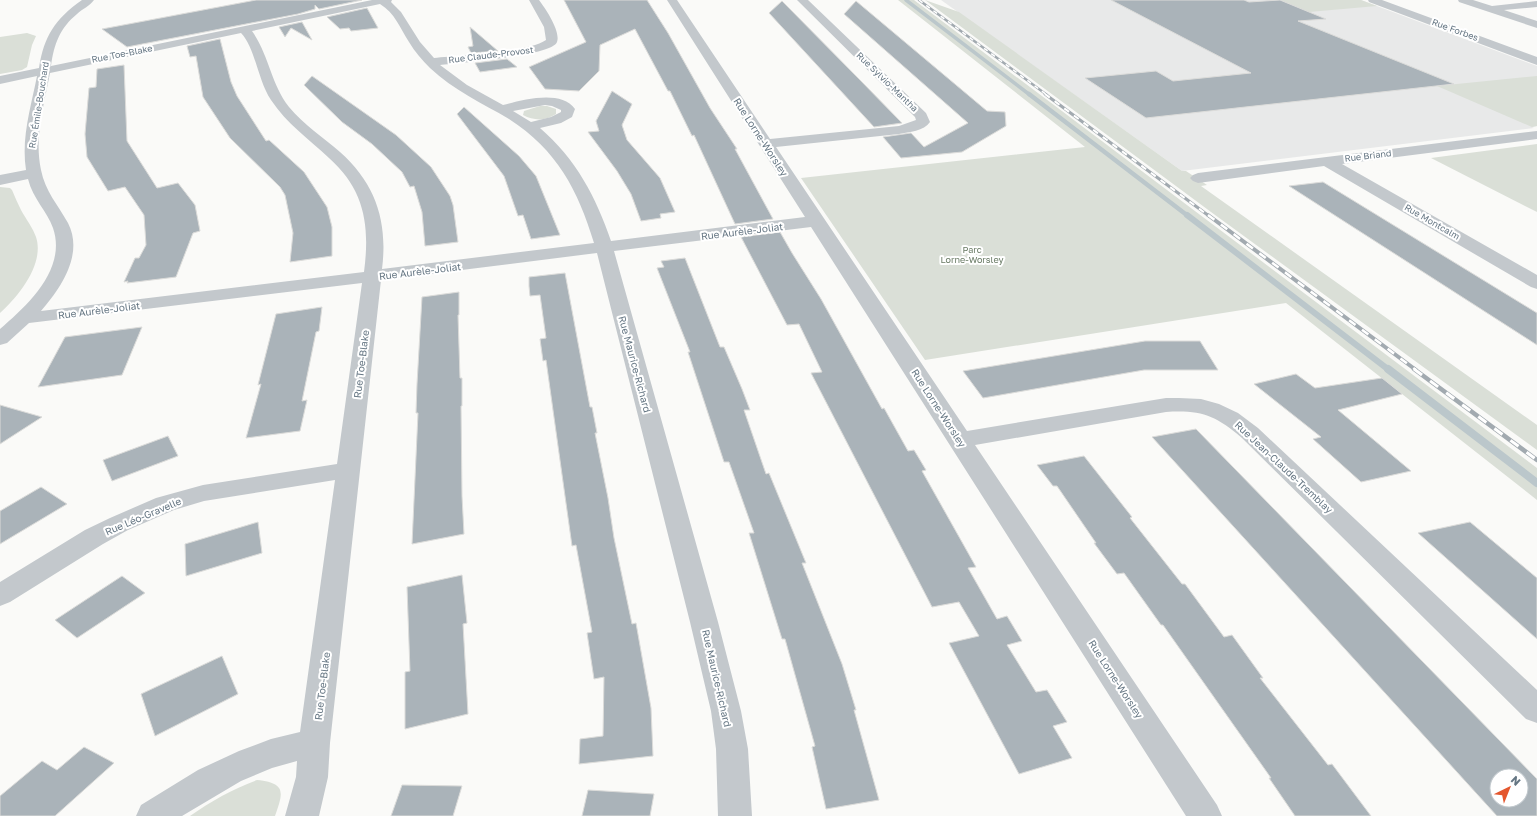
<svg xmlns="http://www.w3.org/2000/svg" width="1537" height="816" viewBox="0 0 1537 816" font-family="'Golos Text',sans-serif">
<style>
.built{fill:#e8e9e9}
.green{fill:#dadfd7}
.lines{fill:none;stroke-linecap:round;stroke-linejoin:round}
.stream-far3{stroke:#bbc7cb;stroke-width:3.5}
.stream-far2{stroke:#bbc7cb;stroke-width:4.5}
.stream-far1{stroke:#bbc7cb;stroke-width:6}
.stream{stroke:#bbc7cb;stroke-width:8}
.building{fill:#aab3b9;stroke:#dcdcda;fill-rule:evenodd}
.street{fill:#c3c8cc;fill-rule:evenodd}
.rail-far3-casing{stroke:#a2aab0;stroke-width:2.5}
.rail-far2-casing{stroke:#a2aab0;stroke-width:3}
.rail-far1-casing{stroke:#a2aab0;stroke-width:4}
.rail-casing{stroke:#a2aab0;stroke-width:4.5}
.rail-far3{stroke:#fff;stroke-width:1.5;stroke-dasharray:4.5;stroke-linecap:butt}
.rail-far2{stroke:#fff;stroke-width:2;stroke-dasharray:6;stroke-linecap:butt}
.rail-far1{stroke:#fff;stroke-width:2.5;stroke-dasharray:8;stroke-linecap:butt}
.rail{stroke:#fff;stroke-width:3;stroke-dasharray:10;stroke-linecap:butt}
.labels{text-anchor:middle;stroke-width:4;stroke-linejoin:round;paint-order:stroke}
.far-street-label{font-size:9px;fill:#657683;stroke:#fff}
.far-park-label{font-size:9px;fill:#687a64;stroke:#fff}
.street-label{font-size:10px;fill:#657683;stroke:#fff}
</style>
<rect width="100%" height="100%" fill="#fafaf8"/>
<path class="built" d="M941,0h420l176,66v60l-5,1 2,1 -352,43z"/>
<path class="green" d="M898,0h16l623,468v32l-251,-197 -361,57 -124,-182 284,-31z
M925,0l34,12 223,159h4l21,14 -6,1 336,239v25l-326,-238z
M1280,0h81l16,6 -68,6z
M27,33l9,3 -4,9 -5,22 -5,3 -22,4v-37z
M1537,76v50l-5,1 -95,-41z
M540,106h7l9,3v5c-10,7 -22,7 -33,1l1,-4z
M1537,144v68l-106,-54z
M0,187l10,1 2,2c3,7 6,14 9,20 5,9 12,18 15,27 9,27 -18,60 -36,76z
M257,780c30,3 26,13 18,36h-85c21,-15 43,-27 67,-36z"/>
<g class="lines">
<path class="stream-far3" d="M906,0l124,95"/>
<path class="stream-far2" d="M1029,94l159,122"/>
<path class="stream-far1" d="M1187,215l202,155"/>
<path class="stream" d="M1388,369l149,114"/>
</g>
<path class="building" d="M256,0h106l-43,9 -4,-4v4l-17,5 -171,33 -25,-18z
M564,0h83l21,33 42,75 27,41h-2l38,70 -38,5 -41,-89 -2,1 -22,-45h-2l-33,-62 -35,16 -1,26 -20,20 -34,-2 -16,-22 57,-25z
M1111,0h133l5,2 31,-2 46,19 -28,2 156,63 -308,34 -61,-40 71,-7 17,10 78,-8z
M782,1l77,78 43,44 -28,4 -105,-114z
M856,1l131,110 18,1 1,14 -44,26 -61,6 -18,-21 28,-4 13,14 44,-24 -124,-109z
M367,8l11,20 -27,3 -2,-3 -9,1 -13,-12z
M302,22l10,18 -21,-12 -6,9 -6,-10z
M470,27l28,24 -27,2 -3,-6 5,-1z
M220,39l11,43 6,14 29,45 3,-1 35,32 23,35 5,20v29l-42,6 3,-29 -8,-38 -5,-8 -50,-49 -27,-41 -7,-41 -6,1 -3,-11z
M507,59l10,8 -37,5 -5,-9z
M124,65l3,76 30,47 21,-5 17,22 5,26 -7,2 -17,44 -49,6 1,-2 -4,1 11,-24h4l7,-13 -2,-30 -19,-28 -17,4 -21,-34 -2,-23 4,-46 7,-1 1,-18z
M312,76l84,59 35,32 19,29 3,9 5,37 -33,4 -3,-34 -8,-26 -4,1 -8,-15 -30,-28 -30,-22 -38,-37z
M612,91l20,13 -10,21 5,15 33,38 15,34 -15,2 1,4 -20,3 -10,-27 -14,-23 -29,-39 11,-1 -3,-10z
M464,107l55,49 17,20 24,59 -29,4 -8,-24 -5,1 -14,-40 -47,-62z
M1323,182l214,131v32l-248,-159z
M780,232l12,21 29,46 61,110 2,-1 24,43 6,-1 12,20 -4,1 54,96 -8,1 29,51 10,-3 15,25 -15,4 29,47 11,-2 20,32 -14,4 19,32 -53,16 -70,-131 30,-7 -20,-34 -27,5 -121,-234 11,-1 -23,-48 -12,1 -46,-88z
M685,258l35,89h4l18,42 8,21h-6l22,64 3,-1 37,90h-4l40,101 14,46h-2l25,90 -53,9 -14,-62 3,-1 -30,-107h-3l-33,-106h5l-25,-71h-5l-36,-110h2l-33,-84 7,-1 -3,-6z
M565,273l25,134h2l5,26h-2l13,65 6,40 18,86 4,-1 15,85 2,48 -74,8 1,-25 23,-3 1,-59 -10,2 -7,-46 5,-1 -16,-87 -4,1 -26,-186 -3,1 -3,-22 6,-1 -6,-43 -10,1 -1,-10v-9z
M459,292v23h-1l2,63h2v28h-1l1,90 2,38 -52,10 6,-131h-2l1,-29 5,-87z
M322,307l-3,24 -3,1 -14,69 5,-1 -7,31 -54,7 15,-54 -3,1 18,-71z
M142,327l-20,48 -84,12 27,-50z
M1145,341h55l18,29h-74l-161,28 -20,-27z
M1296,374l19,14 67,-10 20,16 -64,16 73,61 -50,11 -48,-43 8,-2 -67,-53z
M0,405l42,12 -42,27z
M1196,429l341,350v37h-40l-345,-379zM1497,776h24v24h-24z
M168,436l10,20 -66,25 -9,-21z
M1084,456l48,61 -2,1 52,66h3l39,53 8,-2 31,43h-3l68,87 4,-1 39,52h-76l-26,-38h2l-108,-153h-2l-37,-52 -7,1 -23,-31h2l-39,-57h-4l-16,-21z
M41,487l26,17 -67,40v-33z
M258,522l4,31 -76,23 -1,-32z
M1470,522l67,56v61l-119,-106z
M462,575l5,48 -4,1 5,90 -63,15v-57l5,-1 -3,-84z
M122,576l23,17 -68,45 -22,-18z
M222,656l16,38 -83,42 -14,-42z
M84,747l30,16 -59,53h-55v-20l42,-35 15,9z
M402,785l60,1 -9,30h-62z
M588,790l66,4 -4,22h-68z"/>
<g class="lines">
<path class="street" d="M82,0h12c-4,6 -12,9 -17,14 -17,14 -23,30 -26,52l321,-66h20l-1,2 10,10 19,30 14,16c25,-3 93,-5 112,-18l-2,-13 -15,-27h10c6,8 22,31 18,42 -5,14 -100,21 -117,23l27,20 36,20c19,-5 58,-16 72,4l-3,8 -11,6 -21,5c36,31 56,69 71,113l194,-24 -138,-217h10l93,139 129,-13 17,-6 -1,-3 -118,-117h11l118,113 4,9c-6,9 -21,10 -31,12l-123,13 191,284 199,-33h13l22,1 18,5 19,9 20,15 279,262v33l-11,-4 -284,-281c-27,-23 -41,-28 -76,-26l-191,33 242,360 5,11h-36l-375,-589 -197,24 104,371 23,89 7,38 4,67h-34l-2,-67 -5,-38 -21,-89 -93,-369 -216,27 -51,463 -2,34 -9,39h-34l11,-39 1,-16 -25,7 -31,13 -59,35h-46l5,-11 57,-35 41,-19 32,-12 29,-7 35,-252 -131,21 -30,9 -46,20 -25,14 -93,58 -10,4v-24l85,-52 25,-12 46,-20 47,-13 134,-21 25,-181 -333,40 -22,20 -7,2v-16c28,-24 67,-60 53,-101 -6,-17 -20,-29 -25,-49l-28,6v-10l26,-5c-5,-32 5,-63 11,-94l-37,8v-8l39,-8c5,-32 16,-49 43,-68zM380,4c15,9 20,24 29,38 6,10 13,18 21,26 23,22 52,35 79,51 48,31 69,71 85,124l-212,26c6,-47 -6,-85 -42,-117 -17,-15 -36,-27 -51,-45 -18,-23 -20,-52 -37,-76zM241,33c14,14 17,48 30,67 16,24 37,38 58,58 36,32 41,68 35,114l-323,39c20,-23 43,-57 27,-88 -10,-18 -23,-32 -27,-53 -7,-33 3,-65 9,-97zM545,105l7,1 9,4v2l-10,5 -20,5 -18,-11z
M1368,0h14l155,57v8l-168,-63z
M1458,0h15l19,6 45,-5v6l-33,3 33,11v7l-78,-26z
M1537,131v8l-195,25 195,111v14l-6,-2 -207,-121 -126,17 -5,-2 -3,-3 3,-3 5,-2z"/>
<g class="rail-far3-casing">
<path id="rail-far3" d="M919,0l128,95"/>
</g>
<g class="rail-far2-casing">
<path id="rail-far2" d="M1045,94l164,122"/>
</g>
<g class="rail-far1-casing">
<path id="rail-far1" d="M1208,215l208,155"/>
</g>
<g class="rail-casing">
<path id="rail" d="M1414,369l123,91"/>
</g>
<use href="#rail-far3" class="rail-far3"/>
<use href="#rail-far2" class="rail-far2"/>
<use href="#rail-far1" class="rail-far1"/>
<use href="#rail" class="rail"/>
</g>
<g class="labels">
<g class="far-street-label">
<text transform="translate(1455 30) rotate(20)" y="3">Rue Forbes</text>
<text transform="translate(122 54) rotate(-11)" y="3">Rue Toe-Blake</text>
<text transform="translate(491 55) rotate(-7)" y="3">Rue Claude-Provost</text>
<text transform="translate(887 82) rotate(44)" y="3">Rue Sylvio-Mantha</text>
<text transform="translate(39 105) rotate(-81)" y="3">Rue Émile-Bouchard</text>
<text transform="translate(1368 156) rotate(-7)" y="3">Rue Briand</text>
<text transform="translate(1432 222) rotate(30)" y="3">Rue Montcalm</text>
</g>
<g class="far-park-label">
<text x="972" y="253">Parc<tspan x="972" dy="10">Lorne-Worsley</tspan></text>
</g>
<g class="street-label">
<text transform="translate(761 137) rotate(57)" y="4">Rue Lorne-Worsley</text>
<text transform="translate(742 231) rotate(-7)" y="4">Rue Aurèle-Joliat</text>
<text transform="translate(420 271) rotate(-7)" y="4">Rue Aurèle-Joliat</text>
<text transform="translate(99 310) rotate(-7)" y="4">Rue Aurèle-Joliat</text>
<text transform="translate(361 364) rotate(-83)" y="4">Rue Toe-Blake</text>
<text transform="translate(635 364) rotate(75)" y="4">Rue Maurice-Richard</text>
<text transform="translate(939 408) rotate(57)" y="4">Rue Lorne-Worsley</text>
<text transform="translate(1284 467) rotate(43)" y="4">Rue Jean-Claude-Tremblay</text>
<text transform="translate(143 516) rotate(-23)" y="4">Rue Léo-Gravelle</text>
<text transform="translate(717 678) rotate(77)" y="4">Rue Maurice-Richard</text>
<text transform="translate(1116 679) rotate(57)" y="4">Rue Lorne-Worsley</text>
<text transform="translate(322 686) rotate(-83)" y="4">Rue Toe-Blake</text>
</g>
</g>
<g transform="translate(1509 788) rotate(43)"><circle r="19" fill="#ffffff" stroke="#c1c8cd"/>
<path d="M0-3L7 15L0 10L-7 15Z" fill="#e4572e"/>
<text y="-6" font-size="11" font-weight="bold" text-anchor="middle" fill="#657683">N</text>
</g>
</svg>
